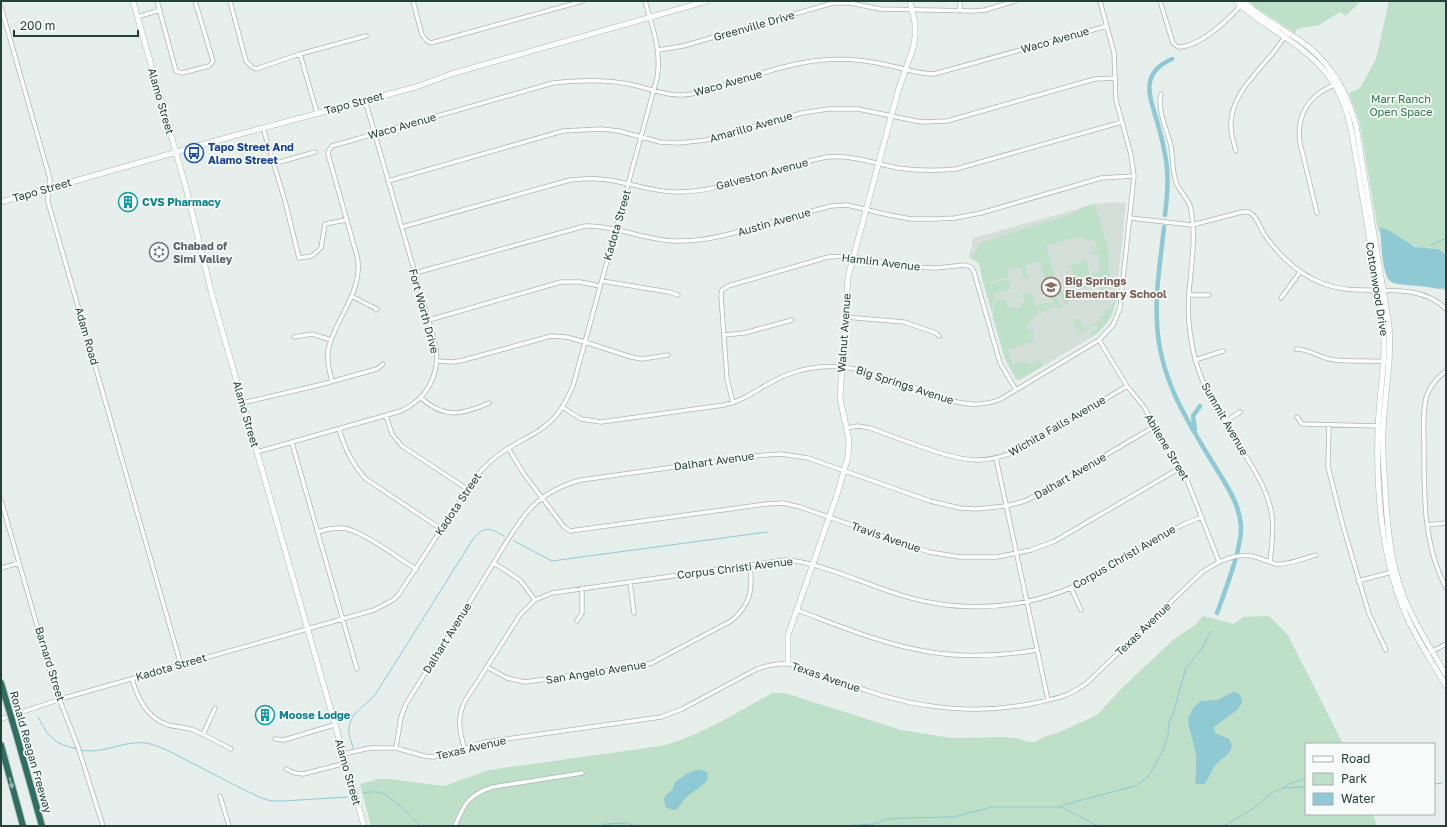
<svg xmlns="http://www.w3.org/2000/svg" width="1447" height="827" viewBox="0 0 1447 827" font-family="'Golos Text',sans-serif">
<style>
.built{fill:#d4dfda}
.green{fill:#bfe0c8}
.water{fill:#8ec9d4}
.lines{fill:none;stroke-linecap:round;stroke-linejoin:round}
.stream{stroke:#8ec9d4;stroke-width:1}
.canal{stroke:#8ec9d4;stroke-width:4.5}
.street-casing{stroke:#a8b8b2;stroke-width:5}
.secondary-casing{stroke:#a4bbb3;stroke-width:6}
.highway-casing{stroke:#c2cac8;stroke-width:8}
.street{stroke:#fff;stroke-width:3.5}
.secondary{stroke:#fff;stroke-width:5}
.highway{stroke:#2f6f62;stroke-width:6}
.highway-bridge-casing{stroke:#c2cac8;stroke-width:8;stroke-linecap:butt}
.highway-bridge{stroke:#2f6f62;stroke-width:6}
.oneway{fill:#93b5ae}
.labels{text-anchor:middle;stroke-width:3.5;stroke-linejoin:round;paint-order:stroke}
.street-label{font-size:11px;fill:#24423a;stroke:#f7fbf9}
.park-label{font-size:11px;fill:#2d7a4b;stroke:#f7fbf9}
.transit-label{font-size:11px;font-weight:bold;fill:#164399;stroke:#f7fbf9;text-anchor:start}
.culture-label{font-size:11px;font-weight:bold;fill:#0d838f;stroke:#f7fbf9;text-anchor:start}
.worship-label{font-size:11px;font-weight:bold;fill:#5b616d;stroke:#f7fbf9;text-anchor:start}
.education-label{font-size:11px;font-weight:bold;fill:#785e54;stroke:#f7fbf9;text-anchor:start}
</style>
<rect width="100%" height="100%" fill="#e6efeb"/>
<path class="built" d="M1113,202l13,1 -10,98 -5,16 -8,10 -8,8 -75,45h-4l-11,-21 -23,-81 -2,-12 -3,-4 -8,-5 4,-19 123,-34z"/>
<path class="green" d="M1249,1h112l-15,15 -6,-4 -21,13 -22,4 -2,4 -37,-24z
M1389,1h57v292l-10,-13 -5,-33 -9,2 -44,-18 -18,-107 -11,-31 11,-5 16,-29z
M1094,204l2,3 -2,2 4,1 -1,2 12,40v29l-2,1 4,10 -7,3 -8,-14 -4,2 -1,-9 9,-1 -2,-20 -10,1 1,-2 8,-3 -3,-10 -9,3 -2,-5 -14,2 -23,7 4,12 -25,8 3,12 -4,1 -4,-12 -13,4 2,6 -19,5 1,2 17,-5 3,10 -17,5 1,5 -2,1 -1,12 -10,-34 -2,-12 -3,-4 -8,-5v-2l7,-2 2,-8 5,-3c19,-6 38,-13 57,-18 14,-4 27,-7 40,-14v-2z
M1050,259l7,24 -11,4 -6,-25z
M1087,260l4,24 -11,6 -4,-7 -5,-15 -2,1v-3z
M1059,285l10,19 -4,2 -11,-20z
M1051,287l12,21 -5,2c-4,-7 -8,-12 -11,-21z
M1025,292l1,2 6,-1 4,12h1l1,9 -8,6 2,2 -5,4 3,5 2,-1 2,4 -1,8 -26,8 6,14 11,-3v2l4,-1 1,2 12,-5 2,7 -25,14 -13,-21 -13,-45 2,-1v-12l2,2v-2l8,-2 2,1 2,8 8,-2 1,3 4,-2 -1,-3 5,-1 -3,-10z
M1116,298c-2,17 -10,29 -24,39l-2,-4 8,-5 -2,-4 -16,9 -7,-11 1,-2 3,-2 6,10h2l16,-9 -1,-2 5,-2 -2,-3 8,-5z
M1049,302l5,4 -15,8 -1,-9z
M1203,616l31,8 9,-7 26,-1 19,19 55,109h-37v70h67l4,12h-1006l-11,-42 19,-5h10l55,7 45,-16 172,-24c37,-9 77,-34 111,-53h13l116,37 50,8 50,-1 14,1 15,4h5l9,-5 16,-5 37,-17 26,-28 50,-47 22,-15z"/>
<path class="water" d="M1380,227l10,4 25,16 21,2 4,1 6,5v33l-7,1 -11,-2 -31,-3c-3,-1 -6,-2 -8,-4 -7,-8 -8,-42 -9,-53z
M1233,692c7,0 8,4 9,11l-5,7 -23,17 1,6 14,6c10,13 -10,19 -15,28 -4,6 -5,12 -10,17h-8l-1,-3 1,-7v-20l-7,-27 -1,-9 6,-11 7,-6 16,-1z
M696,770h4l7,2 1,7c-6,9 -13,10 -20,17 -5,3 -7,9 -11,13l-4,1 -8,-3 -1,-9 2,-3 6,-5 3,-8 4,-3 9,-6z"/>
<g class="lines">
<path class="stream" d="M1430,246l16,-8
M514,541l38,20 215,-29
M38,717c11,21 15,26 39,32
M353,748c-1,-6 -5,-13 -4,-19 0,-15 17,-24 26,-34l98,-156c12,-14 17,-11 31,-3
M80,750c23,5 43,-10 66,-7 17,3 35,15 50,22 21,11 42,22 63,32l12,4h12l64,-4
M1434,784l8,-1
M1283,788l6,-4 17,-6
M363,793c6,-1 13,-2 18,0 11,4 31,24 39,33
M1061,807l2,-2 72,-19 13,-9 15,-26 5,-17 1,-12 4,-8 13,-46 17,-21 8,-16
M601,826l3,-2 24,-1 6,3
M754,826h12
M841,826l33,-2 14,-5 15,-1 51,-1 38,-10h69l37,19
M1224,826l30,-18 17,-15 12,-5 23,-1"/>
<path class="canal" d="M1165,215c2,-18 4,-36 1,-55 -2,-13 -5,-26 -9,-39 -8,-26 -17,-48 15,-62
M1164,227c-3,31 -9,63 -7,95 2,64 40,113 71,166 7,12 12,24 13,38 1,22 -16,65 -24,87
M1195,430l-2,-14 7,-10"/>
<g class="street-casing">
<path id="street" d="M157,1l19,70 6,2 27,-7 4,-5 -18,-60
M230,1l16,60 6,6 4,2 44,-15 66,-18
M413,1l9,34 5,6 4,2 152,-42
M960,1v10
M1160,1l13,42 5,4c22,0 50,-27 64,-43
M1,7l49,172c0,9 -3,15 -2,23l133,463
M137,17l23,-7
M658,50l25,-4 150,-43h17l30,6 94,2 11,-1 30,-9
M300,54l17,59
M1161,94c-4,16 6,36 10,52 2,12 1,25 5,36 3,9 11,15 14,24 7,28 1,59 -1,87 -2,23 1,47 7,69 10,35 33,65 51,96 11,18 22,36 25,58 2,15 0,30 -2,45
M263,128l22,73 14,57 13,-2 9,-8 4,-24 21,-4
M1236,151c-2,-7 -5,-16 -5,-24 -2,-37 37,-61 54,-91
M273,164l42,-12
M388,181l175,-50 38,-2 18,2 41,11 19,1 27,-3 96,-27 26,-4h30l63,13 26,-1 148,-42 20,-1
M1317,213l-17,-70c-3,-20 3,-39 21,-51 5,-3 9,-5 14,-8
M1130,218l62,7 50,-13h7c8,4 10,14 15,22 16,23 36,42 63,51 38,13 88,-7 119,24
M402,227l168,-47c10,-1 20,-2 30,-1 26,2 51,13 77,13 39,0 78,-16 115,-26 11,-3 23,-7 35,-9 27,-2 46,6 71,11 20,3 38,3 58,1l166,-47
M415,273l170,-47c29,-1 59,14 89,15 30,1 58,-7 87,-16 23,-6 47,-13 70,-19l16,-1 42,10 22,4h23l21,-1 26,-5 120,-35 33,-2
M602,281l67,11 9,3
M1189,295h20
M351,296l26,13 -1,1
M1281,298l19,-26
M845,317l59,5 32,11 3,3
M429,320l132,-38h19l20,4
M724,335l20,-2 48,-13
M294,337l18,-3 19,6
M1099,340l28,46 17,21 43,73 32,82
M1296,349c14,0 25,10 39,11 18,2 36,0 54,2
M1195,360l28,-9
M437,361l17,1 10,-2 87,-24 15,1 19,5 46,15 11,2 26,-4
M1446,371c-8,6 -15,14 -19,24 -5,15 -3,35 -3,52 0,48 -1,97 22,141
M332,381c-3,-10 -5,-19 -4,-30 1,-8 5,-15 8,-23 11,-23 27,-46 21,-72l-29,-102 1,-4 3,-4 221,-63c26,-3 51,-4 76,1 17,3 35,12 53,11 13,0 26,-6 38,-9 34,-10 68,-23 103,-26 22,-2 43,0 64,5 16,3 30,9 47,9l173,-48
M421,398c24,21 40,17 68,5
M242,403l77,-18 58,-16 6,-5
M733,403l-6,-24 -6,-84 1,-5 6,-4 100,-29 19,-1 61,11 28,1 29,-3 6,2 3,5 26,91 16,27
M562,407l19,12 20,3 123,-17c24,-5 42,-23 65,-31 41,-15 74,-5 113,9 18,6 36,13 55,19 16,4 29,3 44,-3l98,-59 14,-15 7,-17 14,-132 -3,-21 -15,-55 -2,-47 -14,-52
M386,416l6,18 10,12 65,43
M1297,417l5,7 77,2
M1225,422l15,-10
M1329,425l-1,42 15,59 26,88 17,36
M846,428l12,-2 12,2c18,7 35,13 52,19 40,14 62,20 101,1l104,-62
M339,429c6,20 13,35 27,50l75,50
M292,443l65,226
M508,448l16,26 40,53 6,4 196,-27 17,-1 17,4 129,45 31,5h37l34,-7 24,-9 125,-73
M257,452l144,-41c26,-12 39,-36 35,-65l-71,-246
M996,458l52,242
M1,500l54,188 23,59 25,79
M1427,525l19,-2
M318,532c8,-3 16,-4 25,-4 18,2 55,30 73,41
M494,563l26,17 15,20
M1,568l18,-5
M1358,581l34,-9
M630,582l4,31
M1071,588l10,22
M797,610c43,16 87,35 133,42 36,6 71,4 107,-2
M577,621l5,-8v-25
M1431,652l15,-8
M487,667l20,11 18,4 108,-15 19,-4 9,-5 70,-37c20,-16 22,-32 19,-56
M132,679c6,20 15,39 36,46 8,2 17,2 25,5 13,5 26,13 38,19
M1,719l63,-21 310,-88 19,-10 6,-6 78,-119c9,-10 19,-19 30,-26 16,-10 34,-17 47,-31 9,-9 14,-21 19,-32l84,-308c5,-27 -5,-52 -12,-77
M203,735l12,-27
M275,739l9,1 50,-15
M396,748l5,-31 5,-13c27,-44 54,-87 81,-130 14,-22 27,-48 44,-66 14,-15 31,-23 50,-28l172,-24 28,-2 27,4 122,43 30,7 16,1 30,-3 19,-5 18,-9 112,-66
M465,749c-6,-17 -8,-32 0,-48l55,-86 15,-15 17,-7 234,-33c20,1 37,8 56,14 30,11 61,24 92,29 56,10 115,0 164,-29 34,-20 67,-44 104,-57
M343,754l27,-6h26l28,8 9,1 13,-2 39,-13 176,-25 21,-8 75,-40c9,-3 20,-6 30,-5 8,0 16,5 23,7 18,7 36,13 55,19 54,19 114,25 170,13 23,-5 33,-6 53,-21l113,-109c14,-10 33,-20 51,-17 8,2 17,6 24,8 10,2 29,-6 40,-9
M286,769l9,4 8,1 43,-11
M220,796l9,30
M455,826c9,-22 14,-32 38,-39l89,-14"/>
</g>
<g class="secondary-casing">
<path id="secondary" d="M133,1l53,187 26,107 152,531
M1236,1c14,14 31,24 47,35 40,26 60,50 69,98l31,185c4,39 -4,73 -5,111 -2,62 3,128 28,185 11,25 27,48 40,71
M1243,1c17,16 37,26 56,39 30,20 48,51 57,85l33,201c3,36 -5,71 -6,106 -1,19 1,37 2,55 2,37 5,73 18,108 11,28 28,54 43,80
M1,202l232,-66 183,-49 35,-13 256,-73
M788,663v-28l48,-137 12,-41 1,-17 -9,-42 8,-121 50,-186 15,-43 2,-11v-14l-5,-22"/>
</g>
<g class="highway-casing">
<path id="highway" d="M1,683l5,17
M15,730l27,96
M1,745l22,81"/>
</g>
<use href="#street" class="street"/>
<use href="#secondary" class="secondary"/>
<use href="#highway" class="highway"/>
<g class="highway-bridge-casing">
<path id="highway-bridge" d="M6,700l9,30"/>
</g>
<use href="#highway-bridge" class="highway-bridge"/>
</g>
<defs><path id="oneway-solid" d="M-6-.8H1V-3.2L6.5 0L1 3.2V.8H-6Z"/></defs>
<use class="oneway" href="#oneway-solid" transform="translate(11 783) rotate(75)"/>
<defs>
<g id="bus-ring" transform="scale(1)"><circle r="9.5" fill="#f7fbf9" stroke="#1a4fb4" stroke-width="1.5"/><path d="M-5-6H5V4H4V6H2V4H-2V6H-4V4H-5ZM-3.5-4V0h7V-4ZM-3.5 1.2v1.5H-2V1.2ZM2 1.2v1.5H3.5V1.2Z" fill="#1a4fb4"/></g>
<g id="building-ring" transform="scale(1)"><circle r="9.5" fill="#f7fbf9" stroke="#0f9aa8" stroke-width="1.5"/><path d="M-4-6H4V6H1V3H-1V6H-4ZM-2.5-4.3h1.7v1.8h-1.7ZM.8-4.3h1.7v1.8H.8ZM-2.5-1h1.7V.8h-1.7ZM.8-1h1.7V.8H.8Z" fill="#0f9aa8"/></g>
<g id="synagogue-ring" transform="scale(1)"><circle r="9.5" fill="#f7fbf9" stroke="#6b7280" stroke-width="1.5"/><path d="M0-6.5L5.6 3.2H-5.6ZM0 6.5L5.6-3.2H-5.6Z" fill="#6b7280"/></g>
<g id="school-ring" transform="scale(1)"><circle r="9.5" fill="#f7fbf9" stroke="#8d6e63" stroke-width="1.5"/><path d="M0-5L7-2L0 1L-7-2ZM-4 1L0 2.5L4 1V4Q0 6-4 4Z" fill="#8d6e63"/></g>
</defs>
<g fill-rule="evenodd">
<use href="#bus-ring" x="194" y="153"/>
<use href="#building-ring" x="128" y="202"/>
<use href="#synagogue-ring" x="159" y="252"/>
<use href="#school-ring" x="1051" y="287"/>
<use href="#building-ring" x="265" y="715"/>
</g>
<g class="labels">
<g class="street-label">
<text transform="translate(754 26) rotate(-16)" y="4">Greenville Drive</text>
<text transform="translate(1055 40) rotate(-16)" y="4">Waco Avenue</text>
<text transform="translate(728 83) rotate(-16)" y="4">Waco Avenue</text>
<text transform="translate(161 101) rotate(74)" y="4">Alamo Street</text>
<text transform="translate(354 103) rotate(-15)" y="4">Tapo Street</text>
<text transform="translate(402 126) rotate(-16)" y="4">Waco Avenue</text>
<text transform="translate(751 127) rotate(-16)" y="4">Amarillo Avenue</text>
<text transform="translate(762 174) rotate(-15)" y="4">Galveston Avenue</text>
<text transform="translate(42 190) rotate(-16)" y="4">Tapo Street</text>
<text transform="translate(774 222) rotate(-16)" y="4">Austin Avenue</text>
<text transform="translate(617 225) rotate(-74)" y="4">Kadota Street</text>
<text transform="translate(881 262) rotate(7)" y="4">Hamlin Avenue</text>
<text transform="translate(1377 289) rotate(81)" y="4">Cottonwood Drive</text>
<text transform="translate(424 311) rotate(75)" y="4">Fort Worth Drive</text>
<text transform="translate(844 333) rotate(-86)" y="4">Walnut Avenue</text>
<text transform="translate(87 336) rotate(74)" y="4">Adam Road</text>
<text transform="translate(905 385) rotate(18)" y="4">Big Springs Avenue</text>
<text transform="translate(246 414) rotate(74)" y="4">Alamo Street</text>
<text transform="translate(1225 419) rotate(60)" y="4">Summit Avenue</text>
<text transform="translate(1057 426) rotate(-30)" y="4">Wichita Falls Avenue</text>
<text transform="translate(1167 447) rotate(59)" y="4">Abilene Street</text>
<text transform="translate(714 461) rotate(-8)" y="4">Dalhart Avenue</text>
<text transform="translate(1070 476) rotate(-30)" y="4">Dalhart Avenue</text>
<text transform="translate(458 504) rotate(-56)" y="4">Kadota Street</text>
<text transform="translate(886 537) rotate(19)" y="4">Travis Avenue</text>
<text transform="translate(1124 557) rotate(-30)" y="4">Corpus Christi Avenue</text>
<text transform="translate(735 568) rotate(-7)" y="4">Corpus Christi Avenue</text>
<text transform="translate(1143 629) rotate(-44)" y="4">Texas Avenue</text>
<text transform="translate(447 638) rotate(-58)" y="4">Dalhart Avenue</text>
<text transform="translate(50 664) rotate(73)" y="4">Barnard Street</text>
<text transform="translate(171 667) rotate(-16)" y="4">Kadota Street</text>
<text transform="translate(596 672) rotate(-9)" y="4">San Angelo Avenue</text>
<text transform="translate(826 677) rotate(19)" y="4">Texas Avenue</text>
<text transform="translate(471 748) rotate(-13)" y="4">Texas Avenue</text>
<text transform="translate(31 752) rotate(74)" y="4">Ronald Reagan Freeway</text>
<text transform="translate(348 772) rotate(74)" y="4">Alamo Street</text>
</g>
<g class="park-label">
<text x="1401" y="103">Marr Ranch<tspan x="1401" dy="13">Open Space</tspan></text>
</g>
<g class="transit-label">
<text x="208" y="151">Tapo Street And<tspan x="208" dy="13">Alamo Street</tspan></text>
</g>
<g class="culture-label">
<text x="142" y="206">CVS Pharmacy</text>
<text x="279" y="719">Moose Lodge</text>
</g>
<g class="worship-label">
<text x="173" y="250">Chabad of<tspan x="173" dy="13">Simi Valley</tspan></text>
</g>
<g class="education-label">
<text x="1065" y="285">Big Springs<tspan x="1065" dy="13">Elementary School</tspan></text>
</g>
</g>
<rect width="1447" height="827" fill="none" stroke="#24423a" stroke-width="4"/>
<rect x="1305" y="743" width="130" height="72" fill="#f7fbf9" stroke="#a3b1ad"/>
<rect x="1313" y="756" width="20" height="6" fill="#ffffff" stroke="#a3b1ad"/>
<text x="1341" y="763" font-size="12" fill="#24423a">Road</text>
<rect x="1313" y="773" width="20" height="12" fill="#bfe0c8" stroke="#a3b1ad"/>
<text x="1341" y="783" font-size="12" fill="#24423a">Park</text>
<rect x="1313" y="793" width="20" height="12" fill="#8ec9d4" stroke="#a3b1ad"/>
<text x="1341" y="803" font-size="12" fill="#24423a">Water</text>
<path d="M14 30v6h124v-6" fill="none" stroke="#24423a" stroke-width="2"/>
<text x="20" y="30" font-size="12" fill="#24423a" stroke="#f7fbf9" stroke-width="3" paint-order="stroke">200 m</text>
</svg>
